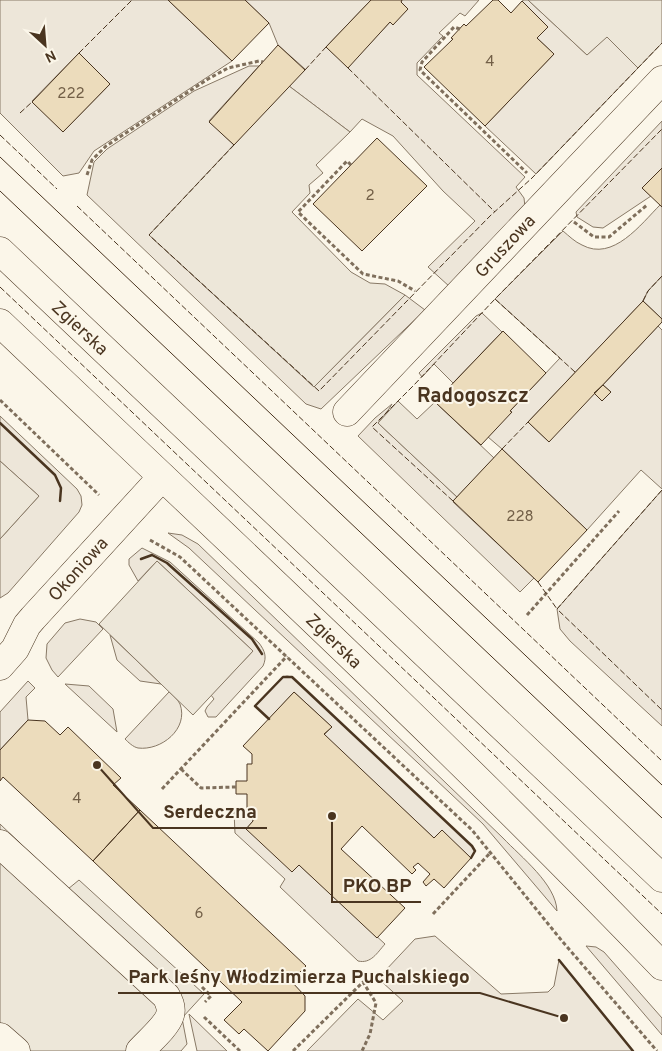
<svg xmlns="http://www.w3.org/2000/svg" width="662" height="1051" viewBox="0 0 662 1051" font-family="Overpass,sans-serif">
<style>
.green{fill:#ede6d9;stroke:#887966;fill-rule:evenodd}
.parking{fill:#ede7d9;stroke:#887966}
.building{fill:#ecdcbc;stroke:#4a3520}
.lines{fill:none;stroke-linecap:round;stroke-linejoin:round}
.minor-casing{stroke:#4a3520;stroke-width:29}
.major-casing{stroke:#4a3520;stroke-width:29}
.path{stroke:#7f6f5c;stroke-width:3;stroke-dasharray:4 2.5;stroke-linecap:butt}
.minor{stroke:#fbf6e9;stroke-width:28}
.major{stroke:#fbf6e9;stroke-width:28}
.tram{stroke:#4a3520;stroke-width:1}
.fence{stroke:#4a3520;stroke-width:1;stroke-dasharray:6 2.5;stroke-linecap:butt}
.wall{stroke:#4a3520;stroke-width:2.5}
.labels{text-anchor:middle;stroke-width:4;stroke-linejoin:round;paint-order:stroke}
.number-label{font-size:15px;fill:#725f47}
.street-label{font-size:18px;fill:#4a3520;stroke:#fbf6e9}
.quarter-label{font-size:20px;font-weight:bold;fill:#4a3520;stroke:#fbf6e9}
.leader{fill:none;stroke:#4a3520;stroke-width:2}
.callout-dot{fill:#4a3520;stroke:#fbf6e9;stroke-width:2}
.callout-label{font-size:19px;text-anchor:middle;font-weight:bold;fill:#4a3520;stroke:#fbf6e9;stroke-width:4;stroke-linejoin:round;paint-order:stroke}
</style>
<rect width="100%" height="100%" fill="#fbf6e9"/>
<path class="green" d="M0,0h168l64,61 -138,90 -15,22 -16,3 -63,-63zM79,53l31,31 -47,48 -31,-31z
M245,0h126l-45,47 22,20 42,-45 3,2 15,-15 -7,-7 1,-2h77l-14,16 -5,-3 -21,20 4,3 -26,27v12l108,102 -9,10 8,11 1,9 -75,80 -22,-20 47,-46 -32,-30 -50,-55 -31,-17 -12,13 -61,-46 16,-17 -27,-24 -9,-22z
M524,0h4l59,55 20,-19 31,32 -102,106 -51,-48 69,-72 -17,-16 11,-11 -26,-26z
M249,66h10l-50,55 25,24 -84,91 164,151 91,-92 20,15 -104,99 -15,-5 -219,-209 7,-33 13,-13 87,-58z
M662,121v47l-20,20 9,8 -48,32 -10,-1 -16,-10 -1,-5z
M660,205l2,2v69l-14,15 -5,10 -115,121 19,18 47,-47 8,8 9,-9 -8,-7 55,-59 4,4v159l-21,-19 -54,60 -85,-81 -14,-12 22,-26 50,-53 -65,-59 68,-68c6,5 12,11 19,14 31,17 59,-21 78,-40z
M482,313l20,19 -49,51 -19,-19 -12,13 -3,-4 57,-57z
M392,404l-3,5 -11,14 79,74 -4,5 81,76 -14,14 -162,-156 17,-18z
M0,416l77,73 4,7 1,9 -3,7 -71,81 -8,5v-59l39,-43 -39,-35z
M662,490v236l-92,-85 -10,-12 -3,-20z
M168,533l14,2 16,9 305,294c18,19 53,46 54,73l-74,-87 -294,-276z
M142,548l28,14 89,81c6,8 8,14 4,23l-47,51h-8l-3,-6 2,-4 7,-8 -3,-4 42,-44 -96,-90 -19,20 -9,-16v-6z
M80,619l16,3 7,7 -45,48 -6,-7 -6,-12 1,-14 18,-21z
M110,635l51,49 -21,-3 -23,-21z
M287,676l5,1 180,169 3,5 -4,7 -29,-27 -8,7 -110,-103 8,-8 -38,-35 -25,27 -14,-13 28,-29z
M28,681l7,7 -9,9 2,23 -28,30v-38z
M65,684l24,2 24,23 4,23z
M169,692c4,3 9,8 11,12 9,25 -19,47 -42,44 -5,-1 -10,-6 -13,-9z
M253,811v10l-7,8 53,36 86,79c-8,9 -14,20 -27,17l-78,-74 5,-8 -50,-46 -1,-21z
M435,936l66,58 47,-2 6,-6 5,-26 74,91h-326l51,-52 25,21 20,-19 -21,-19 2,-10 31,-33z
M586,946l10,1 8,5 58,66v17z
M189,1014l38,37h-30z"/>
<path class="parking" d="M528,0h134v43l-24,25 -31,-31 -20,18z
M289,86l61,46 -34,33 7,8 -14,12 1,8 -18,19 59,60 19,11 15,1 20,11 -91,92 -165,-152z
M662,276v43l-19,-18 5,-10z
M398,401l19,18 18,-17 59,56 -37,39 -79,-74z
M0,461l39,35 -39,43z
M157,561l96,90 -60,64 -94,-91z
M0,824l68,65 11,-9 125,114 -22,24 5,26 -6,7h-181z"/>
<path class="building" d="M168,0h77l24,23 -37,38z
M371,0h31l-1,2 7,7 -15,16 -3,-3 -42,46 -22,-21z
M493,0h5l13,13 11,-12 26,26 -11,11 17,16 -69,72 -61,-59 29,-28 -2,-1 13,-14 2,2z
M278,45l27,25 -71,75 -25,-23z
M79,53l31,31 -47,48 -31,-30z
M377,138l50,48 -65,65 -49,-47z
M662,168v39l-20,-19z
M643,301l19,18v3l-113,120 -21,-20z
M503,331l43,42 -36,38 2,1 -31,33 -46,-43z
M603,385l8,7 -9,9 -8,-8z
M502,449l85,81 -49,52 -85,-81z
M294,692l38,35 -8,7 110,104 8,-8 29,28 -27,30 -10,-9 -8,7 -3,-4 7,-8 -12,-11 -5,4 3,3 -4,4 -50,-48 -21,23 64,59 -28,30 -78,-73 -7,7 -46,-43 7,-8v-10h-6v-17h-11v-13h11v-17h5v-10l-9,-8z
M28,720l17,1 15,14 8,-8 53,51 -8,7 27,25 -47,51 -90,-84 -3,4v-31z
M140,810l166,156 -15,15 14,15v15l-37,40 -24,-22 -5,5 -15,-14 18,-18 -149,-141z"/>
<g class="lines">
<g class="minor-casing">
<path id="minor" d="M347,412l315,-332
M0,666l15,-17 12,-24 6,-7 129,-141
M0,844l166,152c3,5 6,13 4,19 -3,11 -22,27 -30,36
M0,1037l16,14"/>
</g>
<g class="major-casing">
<path id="major" d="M0,251l662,627
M0,323c223,212 449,421 662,643"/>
</g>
<path class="path" d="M460,29l-6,-2 -32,35 -2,8 107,103
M351,165l-4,-4 -49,51 65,62 35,7 17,10
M87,175l5,-15 14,-14 102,-67 20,-11 31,-7 4,1
M574,222l20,15h15l38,-32
M0,400l99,95
M150,540l30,17 292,273 90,111 95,110
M527,615l92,-104
M181,769l20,19 35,-1
M162,789l125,-133
M433,914l58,-62
M202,987l9,9 -6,6
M204,1017l36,34
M293,1051l70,-69 13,21 -6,31 -8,17"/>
<use href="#minor" class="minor"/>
<use href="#major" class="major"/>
<path class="tram" d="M0,157l662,628
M0,191l662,627"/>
<path class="fence" d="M79,53l53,-53
M348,68l147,144
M305,70l21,-23
M20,113l12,-11
M0,135l57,54
M234,145l-85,90 170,156 171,-175 42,-38 130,-135
M77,206l585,555
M0,287l662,627
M643,301l5,-10 14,-15
M575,372l-80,-73 167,-170
M502,449l26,-27
M662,490l-105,119 105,101
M453,501l-81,-74 42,-42 81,-86
M538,582l19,27"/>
<path class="wall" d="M0,423l55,52 6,13 -1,13
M141,559l11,-4 15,8 85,76 10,15
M269,719l-14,-13 28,-29h9l180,169 3,5 -4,7
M559,960l74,91"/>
</g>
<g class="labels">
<g class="number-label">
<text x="490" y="66">4</text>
<text x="71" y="98">222</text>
<text x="370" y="200">2</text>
<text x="520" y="521">228</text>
<text x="77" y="803">4</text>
<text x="199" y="918">6</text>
</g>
<g class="street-label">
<text transform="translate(505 246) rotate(-47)" y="6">Gruszowa</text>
<text transform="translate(80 328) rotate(43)" y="6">Zgierska</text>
<text transform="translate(78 569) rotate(-48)" y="6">Okoniowa</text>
<text transform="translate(334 641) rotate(44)" y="6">Zgierska</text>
</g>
<g class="quarter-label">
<text x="473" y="402">Radogoszcz</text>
</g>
</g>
<path class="leader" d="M97 765L153 828H267M332 816L332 902H421M564 1018L480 993H118"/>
<g class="callout-dot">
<circle cx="97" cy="765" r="5"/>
<circle cx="332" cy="816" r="5"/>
<circle cx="564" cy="1018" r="5"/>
</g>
<g class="callout-label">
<text x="210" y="818">Serdeczna</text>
<text x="377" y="892">PKO BP</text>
<text x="299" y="983">Park leśny Włodzimierza Puchalskiego</text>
</g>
<g transform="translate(45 45) rotate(154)" stroke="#fbf6e9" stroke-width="4" paint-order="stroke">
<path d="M0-4L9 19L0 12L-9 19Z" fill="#4a3520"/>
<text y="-8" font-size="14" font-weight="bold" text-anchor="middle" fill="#4a3520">N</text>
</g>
</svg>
